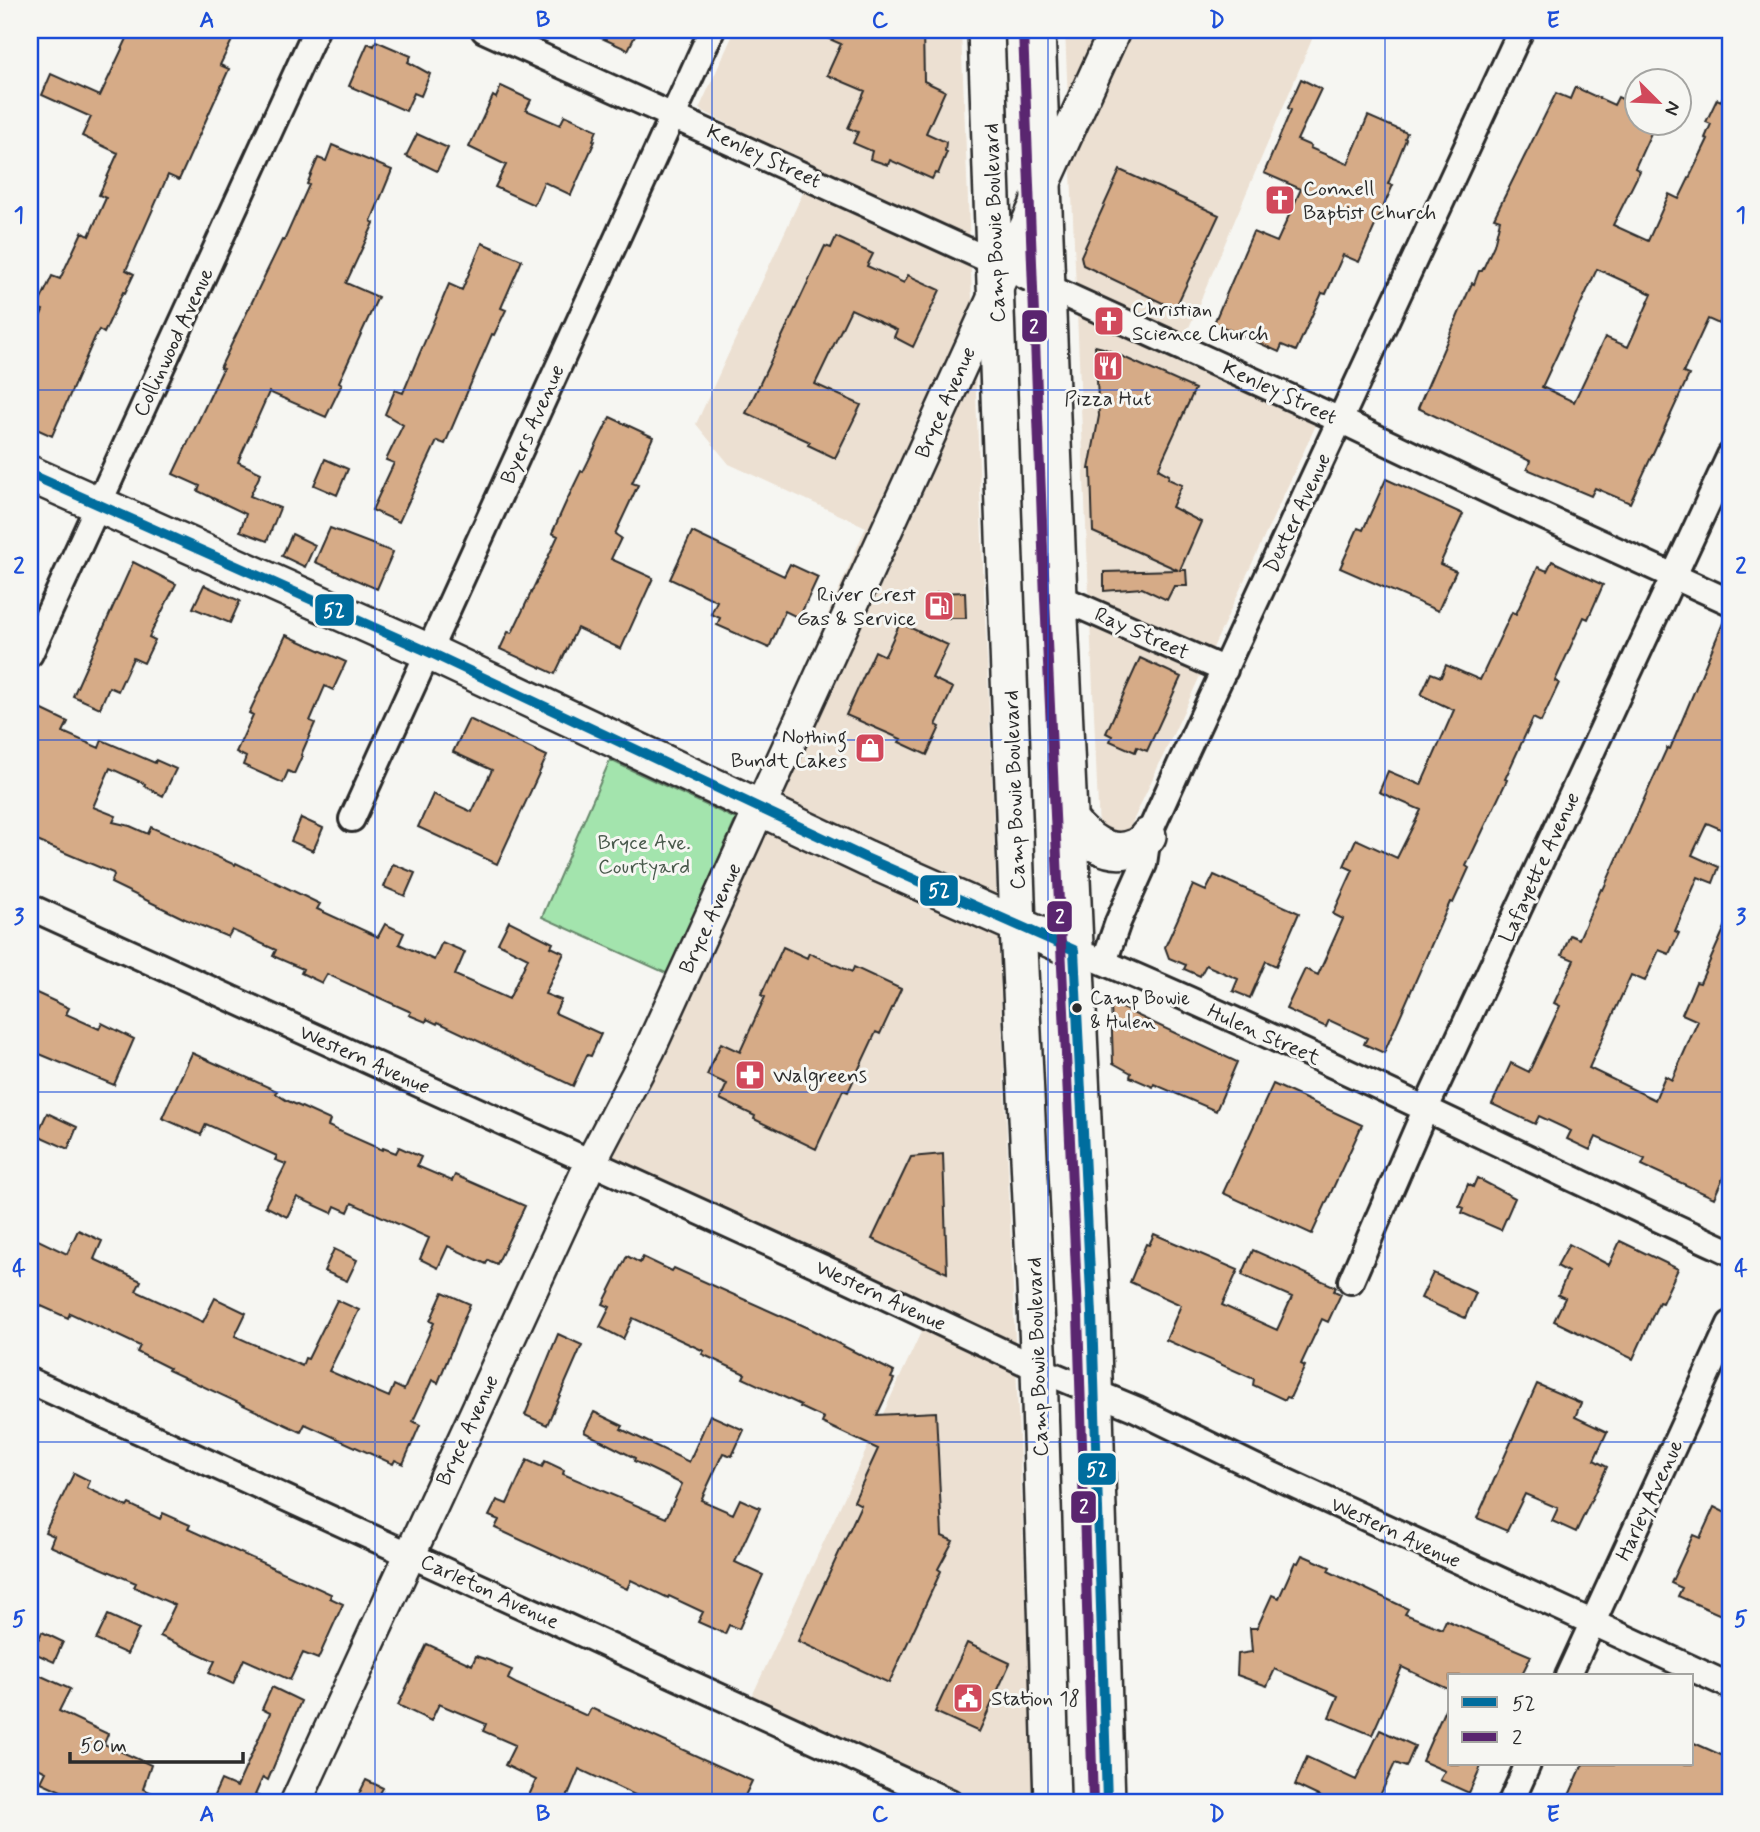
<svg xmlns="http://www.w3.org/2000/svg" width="1760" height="1832" viewBox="0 0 1760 1832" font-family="Mynerve,sans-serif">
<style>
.built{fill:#ece0d2}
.green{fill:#a3e4ad;stroke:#67886c;stroke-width:2}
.building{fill:#d6ab87;stroke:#2b2b2b;stroke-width:2;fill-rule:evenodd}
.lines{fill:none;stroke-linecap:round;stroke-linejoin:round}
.minor-casing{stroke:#2b2b2b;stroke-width:30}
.tertiary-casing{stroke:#2b2b2b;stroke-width:35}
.secondary-casing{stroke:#2b2b2b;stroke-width:40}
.minor{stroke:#f6f6f2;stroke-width:24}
.tertiary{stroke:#f6f6f2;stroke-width:30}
.secondary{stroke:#f6f6f2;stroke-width:35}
.bus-1-casing{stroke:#f6f6f2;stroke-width:16}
.bus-2-casing{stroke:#f6f6f2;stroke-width:16}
.bus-1{stroke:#006d9e;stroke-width:10}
.bus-2{stroke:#5a256f;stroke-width:10}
.grid{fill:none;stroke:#1d4ed8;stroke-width:2;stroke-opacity:0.55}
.bus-dot{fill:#2b2b2b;stroke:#f6f6f2;stroke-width:2.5}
.labels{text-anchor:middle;stroke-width:6;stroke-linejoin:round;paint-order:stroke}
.bus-label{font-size:19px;fill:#2b2b2b;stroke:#f6f6f2;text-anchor:start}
.street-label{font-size:21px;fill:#2b2b2b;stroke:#f6f6f2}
.poi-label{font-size:21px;fill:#2b2b2b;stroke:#f6f6f2;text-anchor:start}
.park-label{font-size:21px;fill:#49594c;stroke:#f6f6f2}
.line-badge{stroke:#f6f6f2;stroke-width:2.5}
.badge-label{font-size:19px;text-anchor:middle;font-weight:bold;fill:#fff}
.neatline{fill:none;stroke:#1d4ed8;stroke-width:2.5}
.grid-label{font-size:23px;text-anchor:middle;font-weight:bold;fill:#1d4ed8}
</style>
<rect width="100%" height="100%" fill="#f6f6f2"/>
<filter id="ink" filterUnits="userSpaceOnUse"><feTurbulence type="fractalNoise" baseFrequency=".0143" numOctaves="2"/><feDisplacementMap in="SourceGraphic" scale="14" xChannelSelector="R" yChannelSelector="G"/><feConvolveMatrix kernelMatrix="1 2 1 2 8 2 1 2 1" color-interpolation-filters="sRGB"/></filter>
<g filter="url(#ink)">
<path class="built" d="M735,30h226l73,1772h-84l-204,-93 182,-392 -337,-155 275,-635 -137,-63 -33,-40 118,-255 -115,-60z
M1065,30h251l-140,328 140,67 -189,409 -28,-2z"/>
<path class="green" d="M610,760l126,59 -68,155 -126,-57z"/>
<path class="building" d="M131,30h106l-17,35 9,4 -28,62 -22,49 -11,-5 -42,95 8,4 -9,19 -2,-1 -19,41 -5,-3 -4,7 -43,99 -22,-10v-84l13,-32 -6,-2 15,-32 8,3 22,-47 7,4 17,-38 -7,-3 19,-42 -36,-17 9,-19 -49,-22 9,-21 49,22z
M584,30h54l-10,20z
M809,30h114l1,51 21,10 -19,42 20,9 -1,9 2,1 -9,22 -3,-1 -3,6 -42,-19 -2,5 -18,-6 2,-8 -19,-8 5,-11 -10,-4 17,-37 -38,-16 14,-31z
M376,41l35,15 -3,6 22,12 -9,22 -7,-3 -8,18 -57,-25 19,-43 6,3z
M1301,79l20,10 -24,51 14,6 -1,2 38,16 20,-48 39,17 -2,5 1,1 -18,45 5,1 -34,77 -16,-7 -17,39 -4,-1 -26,58 -14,-6 -3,7 -65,-29 39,-91 24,10 24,-53 -37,-16 27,-63 -3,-2z
M1730,81v218l-11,25 -11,-5 -25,54 6,2 -59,128 -35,-15 -4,8 -64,-27 3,-8 -112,-53 54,-125 2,1 5,-13h3l12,-26 6,-25 -6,-2 62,-125 14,6 5,-12 39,18 4,-8 19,9v16h19l-21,46 5,3 -27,54 35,16 21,-47 10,5 29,-60 -3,-1 6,-14 -5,-2 11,-23 4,2zM1597,269l55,25 -24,53 -23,-10 -31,65 -32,-15z
M501,86l30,14 -5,10 34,15 5,-10 32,15 -4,10 2,1 -24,54 -27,-13 -10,23 -39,-18 11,-22 -37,-18 24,-51 3,2z
M417,134l31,14 -11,23 -31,-15z
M332,145l60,25 -21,51 3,2 -28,60 32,14 -39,85 3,2 -16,33 -57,-25 -31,70 23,11 -11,23 30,12 -13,33 -27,-10 6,-17 -48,-23 2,-5 -27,-12 50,-105 -3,-1 62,-128 2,1 25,-56 -2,-1 11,-26 8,3z
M1120,170l99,45 -44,94 -92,-44 -2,-9z
M836,237l37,17 -6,12 37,17 4,-8 32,15 -27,57 -19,-10 3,-7 -46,-21 -36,75 46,21 -26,53 -27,-13 2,-3 -64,-29 79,-167 6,2z
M482,243l40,17 -21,48 5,2 -12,25 -2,-1 -47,110 -8,-3 -38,81 -27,-12 22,-47 -8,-3 17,-35 -18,-11 10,-24 8,3 46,-109 13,6z
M1095,346l8,2 92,41 -37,80 11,6 -1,4 14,6 -10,22 29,15 -21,48h6l1,16h-13l-7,14 -25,-12 -38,3v-19l74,-2 -85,-38 -2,-63h-2l10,-53z
M610,417l43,20 -21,46 6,2 -23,49 6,4 -10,21 42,19 -32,71 -44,-21 -22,46 -55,-25 8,-17 4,1 46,-97 -6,-3 15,-33 14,-29 2,1z
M325,459l23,10 -11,26 -23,-10z
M1386,479l77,35 -23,50 16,7 -18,40 -98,-43 18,-40 5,2z
M330,528l63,24 -16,37 -62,-27z
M692,532l92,44 6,-12 28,13 -19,41 -14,-7 -16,37 -52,-23 3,-7 -9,-4 6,-13 -47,-22z
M292,534l23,11 -10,22 -23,-11z
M1552,561l51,24 -15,34 -4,-2 -29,64 4,2 -18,39 -8,-4 -28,61 2,1 -41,86 3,2 -16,35 -3,-1 -66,151 -20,-9 3,-6 -38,-18 -3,7 -40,-18 19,-40 13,6 25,-56 -10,-5 20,-44 -9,-4 12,-27 41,19 24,-48 -42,-18 9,-21 33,14 33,-75 -33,-15 10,-22 10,4 5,-12 34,15 32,-68 4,2 22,-47 9,4z
M133,562l43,22 -27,53 6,3 -11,23 -11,-5 -15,33 -9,-4 -9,21 -27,-12z
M204,585l36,16 -10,22 -37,-15z
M965,592l1,26h-28l-1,-25z
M1726,616l4,1v216l-23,-10 -15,32 27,12 -6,16 -15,-6 -23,54 4,2 -10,21 -10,-4 -14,31 -14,-6 -42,93 66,32 10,-24 7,4 26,-59 -16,-7 14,-32 4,1 30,-67v246l-16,36 -72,-33 3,-6 -49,-22 -6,13 -23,-11 4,-8 -32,-15 -4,8 -43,-20 19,-41 18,9 31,-66 -6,-3 20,-43 -12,-5 8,-20 9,4 22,-50 2,1 64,-142 3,1z
M900,623l48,22 -16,33 21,10 -17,37 4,2 -13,28 -28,-13 2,-3 -55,-24 29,-64 10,5z
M286,635l60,27 -13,28 -8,-4 -15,35 5,2 -14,32 1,1 -8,18 -6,-3 -5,12 -40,-18 3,-8 -10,-5 17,-37 -4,-2z
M1140,658l41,19 -34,74 -10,-4 -2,5 -25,-11 2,-5 -6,-3z
M30,704l38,18 -5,10 36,16 3,-8 53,23 1,-3 20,9 -13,27 -19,-10 1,-2 -35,-16 -17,39 23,9 -3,6 17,4 18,8 3,-7 84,38 1,-2 84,41 -3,5 61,28 7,-13 19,9 -5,11 35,16 8,-18 23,10 -10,23 54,24 19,-41 -30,-15 11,-22 44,22 -2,4 13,6 -19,41 16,6 -6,13 46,21 -10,22 -4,-1 -14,31 -135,-64 -1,2 -10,-5 -1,3 -17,-7 2,-3 -84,-38 -5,9 -21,-10 2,-4 -30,-13 3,-6 -44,-20 -4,7 -43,-18 -74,-36 3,-8 -1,-2 -83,-35z
M469,719l78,37 -50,108 -79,-37 15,-33 39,18 20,-42 -39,-18z
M301,818l22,10 -10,23 -22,-10z
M393,864l22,9 -10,23 -21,-9z
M1214,875l85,38 -23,53 -10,-5 -16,37 -17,-7 5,-12 -32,-14 -6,11 -16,-7 2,-4 -17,-7 -4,-11 28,-62 13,6z
M783,947l24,11 2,-5 43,19 2,-5 47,22 -21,45 -4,-2 -28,60 -5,-2 -27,59 -62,-30 1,-3 -35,-17 7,-15 -20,-9 14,-32 19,9 25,-55 -4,-2z
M30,990l39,18 -3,6 33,15 3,-6 32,16 -20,46 -84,-35z
M1111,1003l126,59 -21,49 -62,-27 -1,3 -23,-10 1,-4 -18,-10z
M192,1053l85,38 -2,2 11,7 44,20 -2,6 54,24 1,-2 13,5 3,-6 22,10 -4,9 35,15 3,-6 70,31 -28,58 -9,-4 -2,4 -38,-18 -10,22 -18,-9 9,-21 -77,-35 -4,9 -13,-6 -3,7 -35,-16 -10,20 -22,-11 21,-42 -11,-4 2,-4 -71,-32 -5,11 -39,-17z
M1273,1084l89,41 -50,109 -89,-41z
M47,1113l30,14 -9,22 -31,-14z
M943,1154l4,119 -75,-34 39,-82z
M1477,1178l38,20 -14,32 -39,-17 2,-5 -5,-2 9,-22 5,3z
M78,1230l24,11 -8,18 47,22 -5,10 67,31 12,-24 31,15 -11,23 67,30 3,-8 3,1 29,-59 22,10 -30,61 60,26 5,-12 10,5 30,-67 -4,-2 13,-29 27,12 -32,79 -6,-3 -19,41 7,4 -17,39 -8,-4 -2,4 -88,-40 -4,8 -133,-62 1,-2 -32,-16 3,-6 -70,-33 -2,5 -38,-17v-65l37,18z
M1154,1234l84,36 -16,35 55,25 15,-33 -50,-22 11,-25 83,37 -2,4 7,3 -13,28 -6,-3 -21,45 4,2 -15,32 -3,-1 -2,3 -32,-15 1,-6 -88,-39 15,-35 -51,-23 16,-38 3,1z
M1620,1241l58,28 -16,34 -3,-1 -26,57 -79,-38 11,-23 -7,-3 10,-23 -11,-6 12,-22 40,21z
M334,1249l23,11 -10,21 -23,-10z
M627,1256l13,7 3,-6 29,14 2,-3 136,61 84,43 -3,6 3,1 -17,36 59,-3 6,124 11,5 -15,28 3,2 -52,112 -91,-42 63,-136 -7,-4 24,-52 -56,-26 2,-5 -24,-11 1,-2 -58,-27 2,-4 -43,-20 2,-3 -71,-33 -10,21 -23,-12 10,-20 -7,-3z
M1433,1273l43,20 -11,25 -44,-20z
M558,1334l24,11 -35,80 -22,-10z
M1537,1384l44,19 -6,14 32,15 -13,28 13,7 -31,65 -24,-11 6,-13 -33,-14 -18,37 -30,-13z
M594,1412l29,14 -2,3 68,33 21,-47 34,15 -12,26 -9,-3 -22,47 32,14 7,-15 20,9 -25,54 28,13 -24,54 -10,-4 -4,9 -27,-12 5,-10 -34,-16 -1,2 -37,-18 -4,9 -132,-61 4,-8 -10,-4 8,-16 10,4 20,-44 15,7 3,-6 19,9 -1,4 103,44 16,-34 -48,-23 1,-3 -51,-26z
M74,1473l16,8 -3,7 40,19 2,-3 31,15 3,-6 27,12 -2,4 143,65 -1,4 13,6 -25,55 -15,-6 -13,27 -46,-21 -11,25 -24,-11 6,-12 -55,-25 15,-31 -41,-18 2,-4 -86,-37 4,-10 -9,-4z
M1714,1507l16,8v104l-52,-23 4,-8 -11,-5 22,-48 7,3z
M1302,1555l28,12 -2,4 80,38 -3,5 37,15 4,-9 85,36 -10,20h-71v14l-48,-23 -30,68 -43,-18 9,-21 -63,-27 -8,17 -30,-11 1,-21 14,-2 -2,-24h7l15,-33 7,3 16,-36 3,1z
M108,1615l31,14 -12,25 -31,-14z
M42,1632l21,10 -9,20 -22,-10z
M967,1643l43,20 -31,69 -44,-20z
M427,1644l45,21 4,-9 12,4 24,10 -4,9 9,5 70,32 4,-8 161,73 -10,21h-92l-71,-33 -14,33h-39l10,-22 -31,-15 10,-20 -32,-14 3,-7 -47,-20 -8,17 -33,-16z
M39,1675l31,14 -11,22 49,23 -4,10 47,21 -8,24 30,13h-88l-44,-20 5,-10 -16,-8v-69z
M272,1687l29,14 -33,79 -5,-3 -8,18 17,7h-61l10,-22 16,7 33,-74 -8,-4z
M1450,1698v66h32l-13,29 -29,-13 5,-9 -23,-10z
M1380,1730l35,16 -9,21 -11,-4 -18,39h-46l-36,-17 12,-28 49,23z
M1692,1742l38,17v30l-6,13h-158l17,-38h109z
M366,1780l17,8 -8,14h-20z"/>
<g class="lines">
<g class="minor-casing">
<path id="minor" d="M484,30l856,390 163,78 227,104
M1059,597l166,73
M30,654l286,-624
M352,819l360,-789
M30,907l820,373 189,89 97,40 117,57 477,220
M1091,957c216,91 426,198 639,295
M1104,962l14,-40 26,-58 4,-28 31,-69 342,-737
M1351,1281l75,-173 304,-653
M30,1381l920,421
M1568,1676l162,-352
M1511,1802l17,-38"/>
</g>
<g class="tertiary-casing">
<path id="tertiary" d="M296,1802l295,-640 58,-111 466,-1021"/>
</g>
<g class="secondary-casing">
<path id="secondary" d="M986,30l32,897 21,442 13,433
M1037,30l22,567 33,717 15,488
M30,474l399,178 437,206 208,92
M1069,819c14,19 40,40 66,28 5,-2 10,-7 13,-11"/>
</g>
<use href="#minor" class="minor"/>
<use href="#tertiary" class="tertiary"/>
<use href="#secondary" class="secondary"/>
<g class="bus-1-casing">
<path id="bus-1" d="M30,474l399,178 437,206 208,92 18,364 15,488"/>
</g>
<g class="bus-2-casing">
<path id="bus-2" d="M1023,31l22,567 33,717 15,487"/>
</g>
<use href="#bus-1" class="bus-1"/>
<use href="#bus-2" class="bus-2"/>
</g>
</g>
<path class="grid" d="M375,30v1772M712,30v1772M1048,30v1772M1385,30v1772M30,390h1700M30,740h1700M30,1092h1700M30,1442h1700"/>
<defs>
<g id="church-square" transform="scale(1.575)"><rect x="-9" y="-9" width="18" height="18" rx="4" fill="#d1495b" stroke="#f6f6f2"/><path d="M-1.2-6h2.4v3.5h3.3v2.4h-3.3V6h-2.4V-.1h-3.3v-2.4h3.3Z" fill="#fff"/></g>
<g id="restaurant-square" transform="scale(1.575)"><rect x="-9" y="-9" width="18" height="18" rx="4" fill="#d1495b" stroke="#f6f6f2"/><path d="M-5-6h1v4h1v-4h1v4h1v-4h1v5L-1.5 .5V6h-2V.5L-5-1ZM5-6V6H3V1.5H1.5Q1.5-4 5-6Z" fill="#fff"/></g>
<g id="fuel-square" transform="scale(1.575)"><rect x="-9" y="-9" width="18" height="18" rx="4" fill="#d1495b" stroke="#f6f6f2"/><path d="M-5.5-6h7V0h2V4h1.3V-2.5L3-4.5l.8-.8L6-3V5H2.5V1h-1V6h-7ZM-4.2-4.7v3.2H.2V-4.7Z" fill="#fff"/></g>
<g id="shop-square" transform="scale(1.575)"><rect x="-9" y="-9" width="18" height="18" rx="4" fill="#d1495b" stroke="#f6f6f2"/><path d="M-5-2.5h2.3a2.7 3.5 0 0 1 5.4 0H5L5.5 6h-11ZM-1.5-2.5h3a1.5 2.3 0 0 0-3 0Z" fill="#fff"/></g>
<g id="pharmacy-square" transform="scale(1.575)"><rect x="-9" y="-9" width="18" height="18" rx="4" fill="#d1495b" stroke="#f6f6f2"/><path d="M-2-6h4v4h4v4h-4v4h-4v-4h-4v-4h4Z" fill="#fff"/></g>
<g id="civic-square" transform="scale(1.575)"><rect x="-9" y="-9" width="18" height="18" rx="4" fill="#d1495b" stroke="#f6f6f2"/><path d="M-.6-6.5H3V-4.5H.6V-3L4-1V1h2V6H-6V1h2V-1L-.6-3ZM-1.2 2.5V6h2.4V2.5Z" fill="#fff"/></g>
</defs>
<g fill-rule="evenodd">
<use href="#church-square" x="1280" y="200"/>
<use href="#church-square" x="1109" y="321"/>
<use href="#restaurant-square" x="1108" y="366"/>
<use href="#fuel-square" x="939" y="606"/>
<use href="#shop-square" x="870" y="748"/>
<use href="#pharmacy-square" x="750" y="1075"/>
<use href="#civic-square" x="968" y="1698"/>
</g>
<circle class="bus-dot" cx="1077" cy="1008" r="6"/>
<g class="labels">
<g class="bus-label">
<text x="1090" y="1004">Camp Bowie<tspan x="1090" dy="24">&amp; Hulen</tspan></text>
</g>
<g class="street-label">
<text transform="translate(764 156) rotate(25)" y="7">Kenley Street</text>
<text transform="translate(994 223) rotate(-92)" y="7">Camp Bowie Boulevard</text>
<text transform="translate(173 342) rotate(-65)" y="7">Collinwood Avenue</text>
<text transform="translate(1280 392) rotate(25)" y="7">Kenley Street</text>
<text transform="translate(945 402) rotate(-66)" y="7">Bryce Avenue</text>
<text transform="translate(532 424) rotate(-66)" y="7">Byers Avenue</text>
<text transform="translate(1297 513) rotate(-65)" y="7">Dexter Avenue</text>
<text transform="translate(1142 633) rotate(24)" y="7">Ray Street</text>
<text transform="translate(1014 790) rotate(-92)" y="7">Camp Bowie Boulevard</text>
<text transform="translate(1539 867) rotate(-65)" y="7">Lafayette Avenue</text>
<text transform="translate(710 918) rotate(-65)" y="7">Bryce Avenue</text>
<text transform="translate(1264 1034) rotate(24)" y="7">Hulen Street</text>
<text transform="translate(365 1059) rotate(24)" y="7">Western Avenue</text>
<text transform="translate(881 1295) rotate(25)" y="7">Western Avenue</text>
<text transform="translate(1037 1357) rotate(-92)" y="7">Camp Bowie Boulevard</text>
<text transform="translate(467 1430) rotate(-65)" y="7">Bryce Avenue</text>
<text transform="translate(1649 1500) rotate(-65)" y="7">Harley Avenue</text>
<text transform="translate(1396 1532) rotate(25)" y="7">Western Avenue</text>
<text transform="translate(490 1591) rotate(25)" y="7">Carleton Avenue</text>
</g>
<g class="poi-label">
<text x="1303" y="195">Connell<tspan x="1303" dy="24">Baptist Church</tspan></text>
<text x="1132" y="316">Christian<tspan x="1132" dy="24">Science Church</tspan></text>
<text x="1108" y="405" text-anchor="middle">Pizza Hut</text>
<text x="916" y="601" text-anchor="end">River Crest<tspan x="916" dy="24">Gas &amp; Service</tspan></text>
<text x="847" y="743" text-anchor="end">Nothing<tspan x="847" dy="24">Bundt Cakes</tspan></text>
<text x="773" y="1082">Walgreens</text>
<text x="991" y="1705">Station 18</text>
</g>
<g class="park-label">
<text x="644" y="849">Bryce Ave.<tspan x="644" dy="24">Courtyard</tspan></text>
</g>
</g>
<g class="line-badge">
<rect x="1021" y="309" width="27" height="34" rx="7" fill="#5a256f"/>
<rect x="314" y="593" width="41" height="34" rx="7" fill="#006d9e"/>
<rect x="919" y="874" width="40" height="33" rx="7" fill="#006d9e"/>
<rect x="1046" y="900" width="27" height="33" rx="7" fill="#5a256f"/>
<rect x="1077" y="1452" width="40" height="34" rx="7" fill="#006d9e"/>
<rect x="1070" y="1490" width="27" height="34" rx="7" fill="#5a256f"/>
</g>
<g class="badge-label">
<text x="1034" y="333">2</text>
<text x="334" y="617">52</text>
<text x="939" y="897">52</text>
<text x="1060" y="923">2</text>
<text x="1097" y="1476">52</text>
<text x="1084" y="1513">2</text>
</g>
<rect width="1760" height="1832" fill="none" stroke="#f6f6f2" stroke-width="77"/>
<rect x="1448" y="1674" width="245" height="91" fill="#f6f6f2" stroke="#a5a5a2" stroke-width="2"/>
<rect x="1462" y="1697" width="35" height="10" fill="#006d9e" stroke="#a5a5a2" stroke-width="2"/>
<text x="1512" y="1710" font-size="21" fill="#2b2b2b">52</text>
<rect x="1462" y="1732" width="35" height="10" fill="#5a256f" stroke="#a5a5a2" stroke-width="2"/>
<text x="1512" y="1744" font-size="21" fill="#2b2b2b">2</text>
<g transform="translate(1658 102) rotate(114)"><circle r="33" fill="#f6f6f2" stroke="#a5a5a2" stroke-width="2"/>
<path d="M0-5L12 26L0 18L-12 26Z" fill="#d1495b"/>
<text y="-10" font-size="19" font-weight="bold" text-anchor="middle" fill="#2b2b2b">N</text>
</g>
<path d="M70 1752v10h173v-10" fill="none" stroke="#2b2b2b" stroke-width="3.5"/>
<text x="80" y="1752" font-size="21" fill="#2b2b2b" stroke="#f6f6f2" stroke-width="5" paint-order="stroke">50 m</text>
<rect x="38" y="38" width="1684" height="1756" class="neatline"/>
<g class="grid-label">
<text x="207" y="27">A</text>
<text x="543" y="27">B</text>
<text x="880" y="27">C</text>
<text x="1217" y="27">D</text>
<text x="1553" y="27">E</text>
<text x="19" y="222">1</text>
<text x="1741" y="222">1</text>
<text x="19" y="573">2</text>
<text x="1741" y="573">2</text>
<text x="19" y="924">3</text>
<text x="1741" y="924">3</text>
<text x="19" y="1275">4</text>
<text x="1741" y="1275">4</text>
<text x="19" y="1626">5</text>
<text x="1741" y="1626">5</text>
<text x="207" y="1821">A</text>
<text x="543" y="1821">B</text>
<text x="880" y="1821">C</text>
<text x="1217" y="1821">D</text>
<text x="1553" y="1821">E</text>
</g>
</svg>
